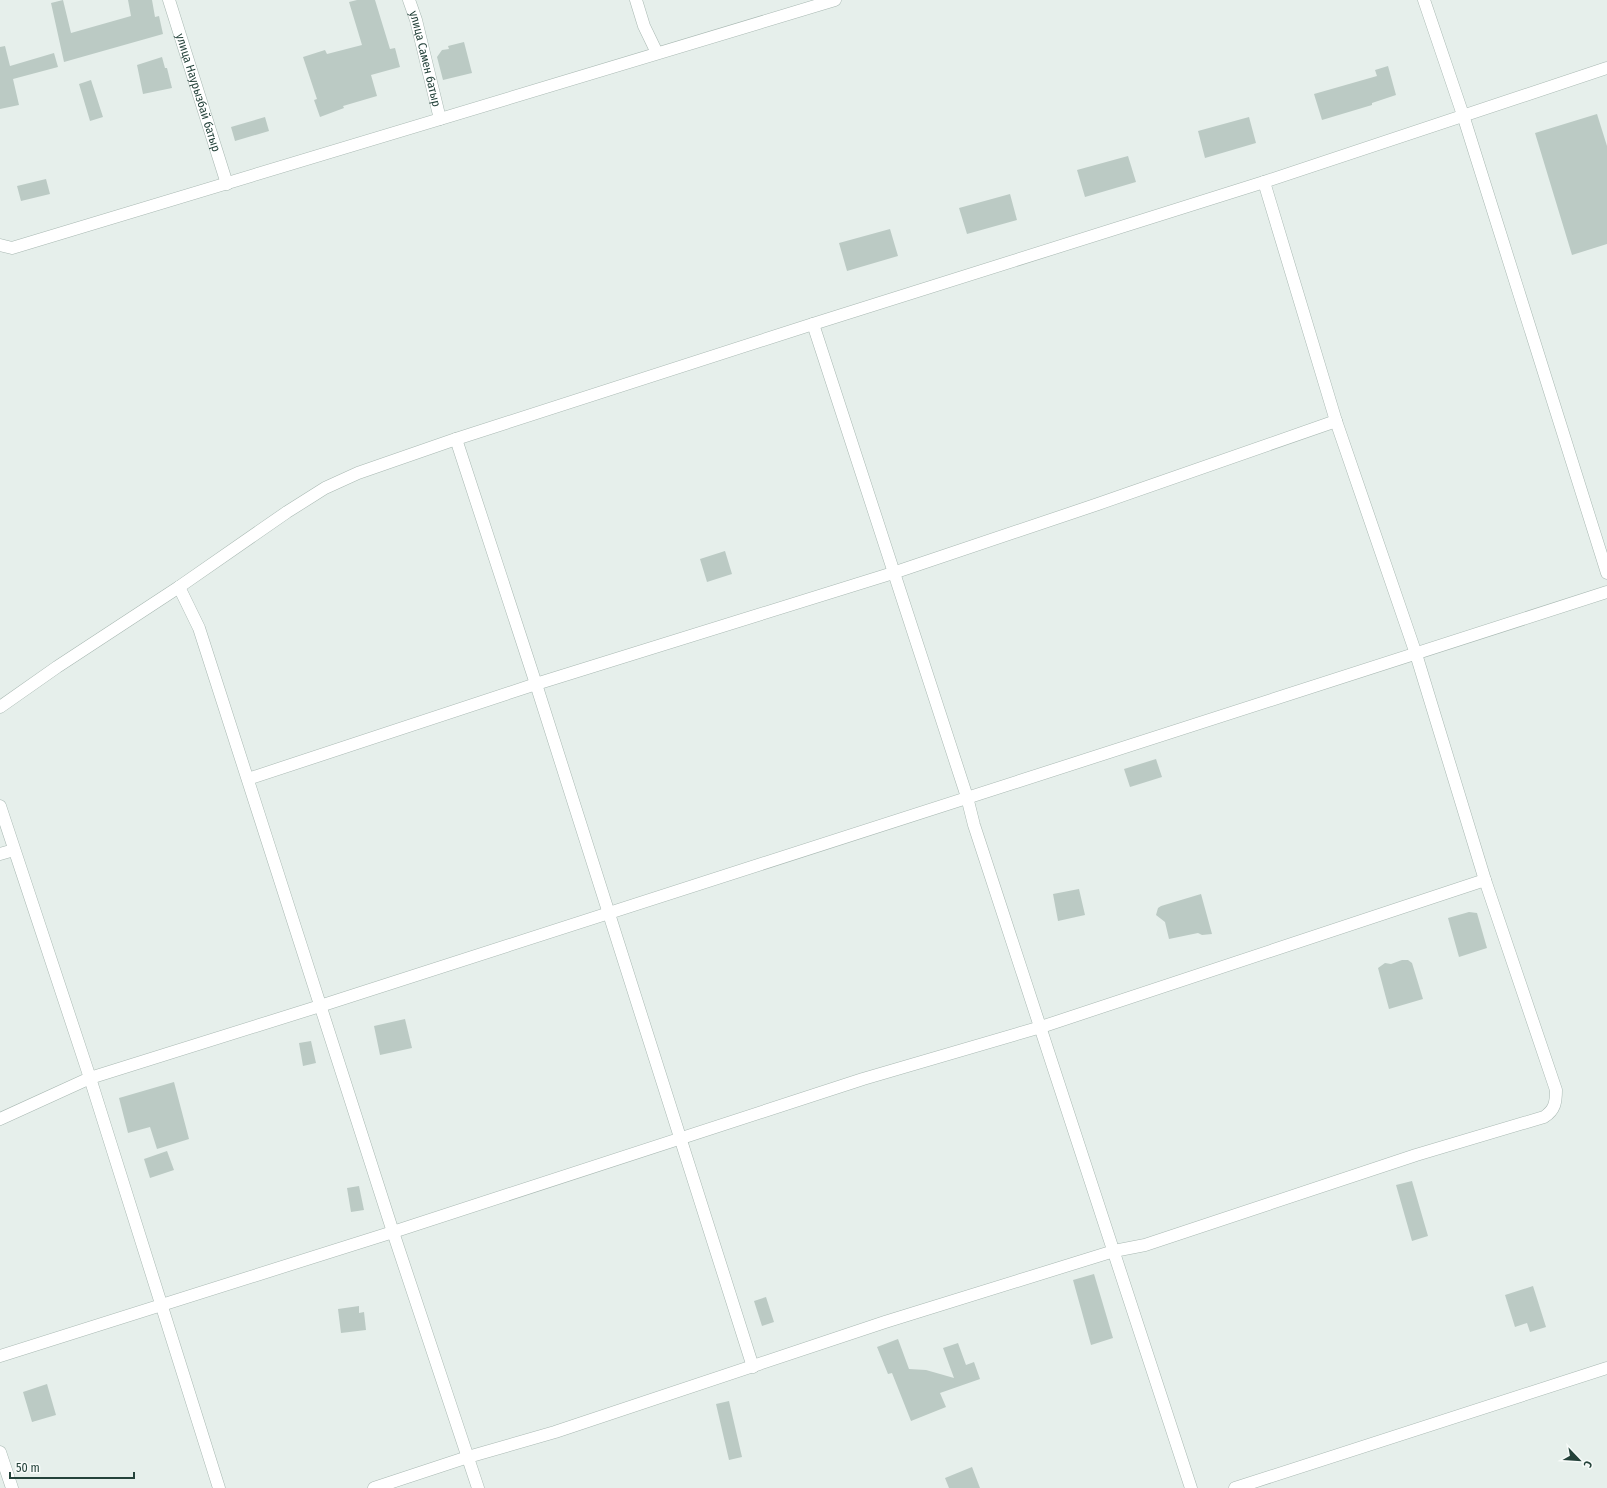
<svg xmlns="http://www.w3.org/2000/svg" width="1607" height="1488" viewBox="0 0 1607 1488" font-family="'Fira Sans Condensed',sans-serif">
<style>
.building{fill:#bbcac4}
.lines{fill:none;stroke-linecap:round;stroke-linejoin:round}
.street-casing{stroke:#a8b8b2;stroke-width:13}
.street{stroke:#fff;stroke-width:12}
.labels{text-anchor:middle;stroke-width:3;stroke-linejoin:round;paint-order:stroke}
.street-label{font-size:12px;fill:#24423a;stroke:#f7fbf9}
</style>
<rect width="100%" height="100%" fill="#e6efeb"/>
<path class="building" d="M63,0l8,33 60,-17 -3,-16h24l3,17 4,-1 4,18 -99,28 -13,-59z
M357,0h18l15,49 5,-1 5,19 -29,8 6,21 -34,10 1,2 -24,9 -6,-17 3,-1 -14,-42 22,-7 2,4 35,-9 -13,-43z
M464,42l8,31 -29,7 -6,-23 5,-7 7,-1 -1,-3z
M5,46l5,20 44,-13 4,14 -45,12 6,26 -19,4v-62z
M162,57l3,11h2l5,20 -29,6 -6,-29z
M1388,66l8,29 -24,8v2l-50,15 -8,-26 63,-18 -2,-6z
M91,80l12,37 -13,4 -11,-37z
M1597,114l10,32v98l-35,11 -37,-122z
M265,117l4,14 -34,10 -4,-14z
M1249,117l7,26 -51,15 -7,-27z
M1128,156l8,26 -51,15 -8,-27z
M46,179l4,15 -29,7 -4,-15z
M1010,194l7,26 -50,14 -8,-26z
M890,229l8,27 -51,15 -8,-28z
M725,551l7,23 -25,8 -7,-23z
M1156,759l6,18 -32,10 -6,-18z
M1079,889l6,26 -27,6 -5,-27z
M1201,894l11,40 -10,1 -4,-2 -29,6 -4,-17 -9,-7 2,-7 3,-2z
M1469,912l8,1 10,35 -28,9 -11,-39z
M1402,960h6l4,3 11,36 -34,10 -11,-41 7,-5 6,1z
M405,1019l7,29 -32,7 -6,-29z
M311,1041l5,22 -13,3 -4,-23z
M174,1082l15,57 -32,10 -7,-22 -22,6 -9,-35z
M167,1151l7,19 -24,8 -6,-19z
M1412,1181l16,55 -16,5 -16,-56z
M359,1186l5,24 -13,2 -4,-24z
M1094,1274l19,64 -22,7 -18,-65z
M1533,1286l13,41 -16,5 -3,-9 -12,4 -10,-32z
M766,1297l8,25 -12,4 -8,-25z
M359,1306v7l5,-1 2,18 -25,3 -3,-24z
M898,1339l11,30 17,1 28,8 -11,-30 15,-5 8,22 8,-3 6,17 -40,14 6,14 -35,14 -19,-48 -4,1 -11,-27z
M47,1384l9,31 -24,7 -9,-30z
M729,1401l13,56 -13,3 -13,-56z
M972,1467l8,21h-31l-4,-10z"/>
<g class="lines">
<g class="street-casing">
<g id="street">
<path id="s1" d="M169,0l58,184"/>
<path id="s2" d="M409,0l7,20 24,99"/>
<path d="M636,0l8,26 13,27"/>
<path d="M1424,0l39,115 144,458"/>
<path d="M0,245l12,3 823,-248"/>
<path d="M813,324l154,473 7,28 217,663"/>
<path d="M456,439l80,245 217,683"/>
<path d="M179,587l20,41 194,604 85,256"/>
<path d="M0,707l57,-40 122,-80 108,-75 38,-24 33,-15 98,-34 357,-115 451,-142 343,-114"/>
<path d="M248,779l288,-95 357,-111 205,-69 238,-83"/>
<path d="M0,806l90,272 129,410"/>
<path d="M0,854l14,-4"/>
<path d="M0,1119l90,-41 230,-72 1287,-414"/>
<path d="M0,1356l393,-124 470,-153 178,-52 444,-147"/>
<path d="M0,1452l12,36"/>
<path d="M374,1488l94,-31 87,-25 330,-110 229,-71 31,-6 271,-90 128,-38c11,-7 12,-15 12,-27l-71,-210 -69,-226 -80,-233 -72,-239"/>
<path d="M1235,1488l372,-120"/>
</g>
</g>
<use href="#street" class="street"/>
</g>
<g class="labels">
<g class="street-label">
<text dy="4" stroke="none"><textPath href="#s2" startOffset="61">улица Самен батыр</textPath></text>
<text dy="4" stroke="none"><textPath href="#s1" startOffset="97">улица Наурызбай батыр</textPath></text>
</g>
</g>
<g transform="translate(1579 1460) rotate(115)" stroke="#f7fbf9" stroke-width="3" paint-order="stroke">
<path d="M0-3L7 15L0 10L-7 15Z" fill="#24423a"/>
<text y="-6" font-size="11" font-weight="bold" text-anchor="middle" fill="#24423a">С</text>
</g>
<path d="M10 1472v6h124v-6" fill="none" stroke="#24423a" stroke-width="2"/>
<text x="16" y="1472" font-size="12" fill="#24423a" stroke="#f7fbf9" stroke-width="3" paint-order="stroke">50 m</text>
</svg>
